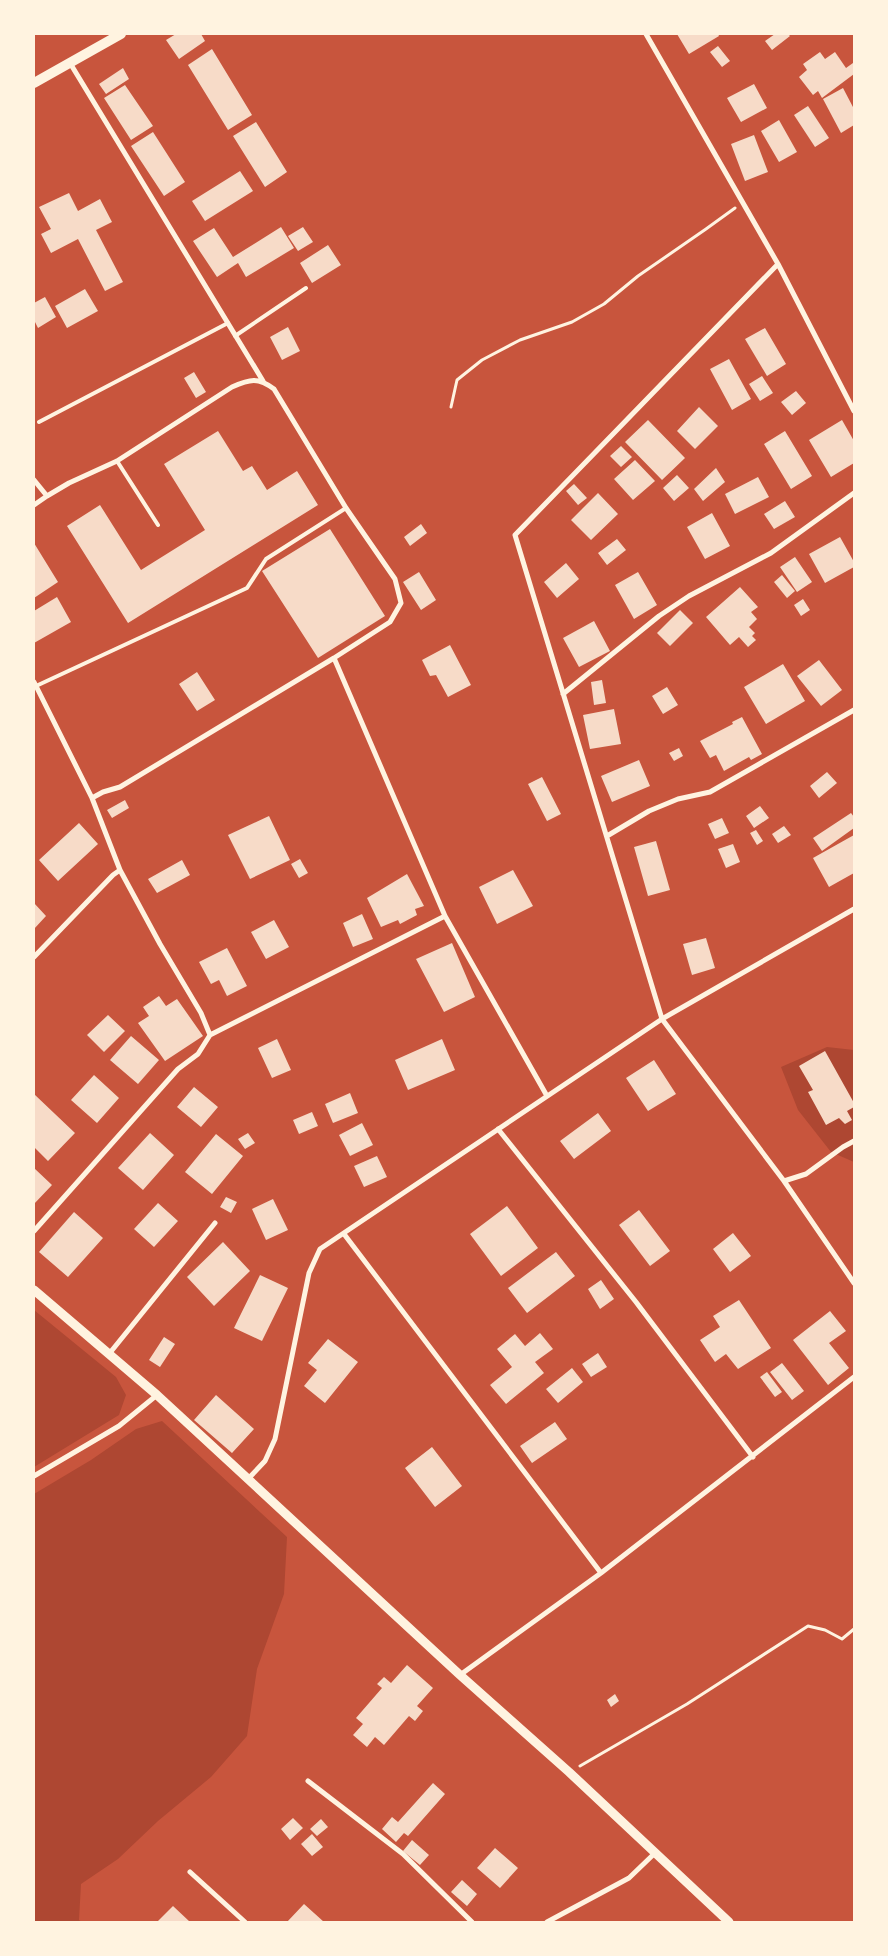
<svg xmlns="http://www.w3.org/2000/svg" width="888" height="1956" viewBox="0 0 888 1956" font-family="Overpass,sans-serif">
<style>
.green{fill:#ae4732}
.building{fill:#f7dbc8}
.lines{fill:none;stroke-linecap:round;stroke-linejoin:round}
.path{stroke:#fff3e0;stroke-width:3}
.service{stroke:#fff3e0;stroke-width:4}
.minor{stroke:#fff3e0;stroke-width:5}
.tertiary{stroke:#fff3e0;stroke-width:9}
.secondary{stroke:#fff3e0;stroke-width:10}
</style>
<rect width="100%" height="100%" fill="#c8553d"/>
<path class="green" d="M827,1047l27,3v112l-23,-10 -33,-42 -17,-43z
M34,1310l82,67 10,18 -7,20 -85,52z
M162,1421l125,116 -3,57 -27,75 -10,67 -36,41 -53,44 -40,38 -37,25 -2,36 3,2h-48v-428l57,-34 45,-31z"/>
<path class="building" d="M176,34h25l4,7 -26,18 -13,-19z
M677,34h41l1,2 -30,18z
M775,34h13l2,2 -18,14 -7,-9z
M718,46l12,15 -8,6 -12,-15z
M212,49l40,66 -24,15 -40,-65z
M820,52l5,7 10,-7 11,16 7,-5 1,1v10l-32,24 -4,-7 -5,4 -14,-18 8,-7 -4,-6z
M123,68l6,11 -23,15 -7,-10z
M754,84l13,24 -26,14 -14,-24z
M125,85l28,41 -22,14 -27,-42z
M843,88l11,21v16l-13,8 -18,-34z
M808,106l21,32 -14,9 -21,-32z
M779,120l18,32 -18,10 -18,-31z
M256,122l31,50 -22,15 -32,-51z
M153,132l32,50 -21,14 -33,-50z
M754,135l14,37 -23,9 -14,-37z
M240,171l13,20 -48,30 -13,-20z
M69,193l9,18 22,-12 12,23 -16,8 27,52 -18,9 -27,-52 -27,14 -10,-19 10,-5 -12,-22z
M281,227l13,21 -48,29 -8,-14 -21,14 -24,-36 21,-13 19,29z
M303,227l10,15 -15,9 -10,-15z
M328,245l13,20 -29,18 -12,-20z
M85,289l13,22 -31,17 -12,-22z
M45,297l11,20 -18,11 -4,-8v-17z
M288,327l12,24 -18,9 -12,-23z
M765,328l21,36 -19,12 -22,-37z
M729,359l22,40 -19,11 -22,-41z
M194,372l12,20 -10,6 -12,-20z
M762,376l11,17 -13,8 -11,-17z
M796,391l10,12 -14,12 -11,-13z
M699,407l19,19 -23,23 -18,-18z
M648,420l37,38 -23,22 -37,-38z
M842,420l12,21v22l-23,14 -22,-37z
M218,431l25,40 9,-5 15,24 30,-19 21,34 -190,118 -61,-97 33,-21 41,65 64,-40 -41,-66z
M785,431l27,45 -21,13 -27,-45z
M621,446l11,11 -11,10 -11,-11z
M635,460l20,21 -22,19 -19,-21z
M716,468l9,14 -22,19 -9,-12z
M677,475l12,13 -15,13 -11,-13z
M758,477l11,20 -34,17 -10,-20z
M574,484l13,14 -9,7 -12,-14z
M598,493l20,21 -27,26 -20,-20z
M785,501l10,16 -21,12 -10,-15z
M712,513l18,33 -25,13 -18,-32z
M421,524l6,9 -17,13 -6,-9z
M330,529l55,87 -67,42 -56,-87z
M840,537l14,25v5l-29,16 -16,-29z
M617,539l9,11 -19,15 -9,-12z
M34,543l24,39 -24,16z
M795,557l17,25 -15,10 -17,-25z
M566,563l13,16 -22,19 -13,-16z
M419,572l17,28 -15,10 -18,-28z
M638,572l19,33 -23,14 -19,-34z
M782,575l13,16 -8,7 -13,-16z
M740,587l18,20 -7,5 6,7 -8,8 6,6 -3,3 4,4 -8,7 -9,-10 -9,8 -24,-28z
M57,597l14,25 -37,21v-32z
M803,599l7,11 -9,6 -7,-11z
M680,610l13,13 -23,23 -13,-13z
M594,621l16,30 -31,16 -16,-29z
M450,645l21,40 -23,12 -12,-22 -6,1 -8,-16z
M819,660l23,30 -21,16 -24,-30z
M783,664l22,37 -39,23 -22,-37z
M197,672l18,28 -18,11 -18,-27z
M602,680l4,23 -12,2 -3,-23z
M667,687l11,18 -15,9 -11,-18z
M614,709l7,35 -31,5 -7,-34z
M742,717l20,37 -11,6 -2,-3 -25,14 -8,-16 -6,3 -10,-17 33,-17 -1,-2z
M679,748l4,8 -9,5 -5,-8z
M639,760l11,26 -38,16 -11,-26z
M827,772l10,11 -18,15 -9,-12z
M542,777l19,37 -14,7 -19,-37z
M125,800l4,8 -17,10 -5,-8z
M760,806l9,12 -15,10 -8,-12z
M851,813l3,4v11l-32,23 -9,-13z
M269,816l21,44 -40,19 -22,-44z
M722,818l7,15 -14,6 -7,-15z
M79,823l19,21 -40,37 -19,-21z
M784,826l7,9 -13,8 -6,-9z
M756,830l7,11 -6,4 -7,-12z
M854,835v38l-25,14 -16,-29z
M656,841l14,49 -22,6 -14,-49z
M733,844l7,18 -14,6 -8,-19z
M300,859l8,14 -9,5 -8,-14z
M182,860l8,15 -33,18 -9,-14z
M513,870l20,36 -36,18 -18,-37z
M407,874l17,32 -9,3 2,6 -17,9 -2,-4 -17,7 -14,-29z
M34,903l12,13 -12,13z
M362,914l11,25 -20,8 -10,-24z
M274,920l15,27 -23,12 -15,-27z
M706,938l9,30 -23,7 -9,-31z
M452,943l23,54 -31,15 -28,-53z
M227,948l20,38 -20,10 -8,-16 -8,4 -12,-22z
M159,996l7,10 11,-7 26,37 -38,25 -27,-38 11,-7 -6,-9z
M108,1015l17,16 -21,21 -17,-17z
M131,1036l28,24 -21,24 -28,-24z
M277,1039l14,31 -19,8 -14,-30z
M442,1039l13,31 -47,20 -13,-30z
M825,1051l29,52v4l-7,4 5,9 -7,4 -6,-6 -13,7 -18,-33 5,-2 -14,-24z
M654,1060l22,34 -28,17 -22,-33z
M94,1075l25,23 -22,25 -26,-23z
M194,1087l24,20 -17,20 -24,-20z
M350,1093l8,20 -25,10 -8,-19z
M34,1094l41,39 -27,28 -14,-14z
M312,1112l6,14 -19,8 -6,-14z
M598,1113l13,18 -37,28 -14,-18z
M362,1123l11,22 -23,11 -11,-21z
M150,1133l24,22 -31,35 -25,-22z
M248,1133l7,10 -10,6 -7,-10z
M216,1134l27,22 -31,38 -27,-22z
M377,1156l10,21 -23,10 -10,-21z
M34,1168l18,17 -18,19z
M226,1197l11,5 -6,11 -11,-6z
M273,1199l15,31 -22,10 -14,-31z
M158,1203l20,18 -24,26 -20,-18z
M507,1206l31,42 -37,28 -31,-42z
M639,1210l31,41 -20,15 -31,-41z
M74,1212l29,26 -35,39 -29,-25z
M733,1233l18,23 -21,16 -17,-23z
M223,1242l27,29 -36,35 -27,-29z
M556,1252l19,24 -48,37 -19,-25z
M260,1275l28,13 -26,53 -28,-13z
M601,1280l13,19 -14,10 -12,-20z
M739,1300l32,48 -33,21 -12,-15 -11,8 -15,-22 20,-13 -7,-11z
M830,1311l16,20 -17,12 20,25 -21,17 -35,-45z
M540,1333l13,16 -18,13 9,11 -38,31 -16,-19 22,-18 -15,-18 18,-15 10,12z
M164,1337l11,7 -15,23 -11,-7z
M328,1339l30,23 -33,41 -21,-17 13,-16 -9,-7z
M598,1353l9,14 -16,10 -9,-13z
M782,1363l22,28 -12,9 -22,-28z
M572,1368l11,14 -25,21 -12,-14z
M767,1372l15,20 -7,5 -15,-20z
M216,1395l38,34 -22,24 -38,-33z
M555,1422l12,17 -35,24 -12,-17z
M432,1447l30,39 -27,21 -30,-39z
M407,1665l26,23 -16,18 6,5 -8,10 -6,-5 -25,29 -9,-8 -8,10 -14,-12 10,-11 -7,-6 26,-30 -5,-4 7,-7 7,6z
M615,1694l4,7 -8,6 -4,-7z
M433,1783l12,11 -37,42 -4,-3 -8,9 -14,-13 10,-12 6,5z
M293,1818l10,10 -13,12 -9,-11z
M321,1819l7,8 -11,9 -7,-7z
M312,1834l11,13 -11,9 -11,-12z
M412,1840l17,15 -9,10 -17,-14z
M495,1848l23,20 -18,20 -23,-20z
M462,1880l15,14 -10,12 -16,-14z
M304,1904l20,18h-37z
M173,1906l17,16h-33z"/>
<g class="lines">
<path class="path" d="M451,407l6,-27 25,-20 38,-20 52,-18 32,-18 34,-28 68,-47 29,-21
M580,1766l107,-62 121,-78 17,4 17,9 12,-10"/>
<path class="service" d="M235,336l71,-48
M39,422l189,-99
M117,461l41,64
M36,686l211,-98 19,-29 80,-51"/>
<path class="minor" d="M646,34l132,230 76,147
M70,63l193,318
M778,264l-263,271 147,484 122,162 70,102
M34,480l13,16 22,-13 48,-22 115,-74c18,-8 26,-10 42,2l72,119 49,71 6,24 -11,19 -56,36 -214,129 -17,5 -11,6 -58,-116
M34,505l13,-9
M334,658l111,258 102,180
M563,694l96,-78 30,-20 82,-43 83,-60
M92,798l28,72
M607,836l42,-25 29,-12 32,-7 144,-82
M34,957l79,-82 7,-5 40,74 41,69 9,22 -12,19 -20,15 -144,162
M210,1035l235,-119
M498,1129l138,173 117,155
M784,1181l22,-7 37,-27 11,-6
M344,1234l257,339
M109,1354l106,-131
M34,1476l85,-50 38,-31
M248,1479l17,-18 10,-22 34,-166 11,-24 342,-230 192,-110
M460,1675l141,-102 253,-196
M308,1781l95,73 69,68
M190,1872l55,50
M547,1922l82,-44 27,-26"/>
<path class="tertiary" d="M34,1290l123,105 303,280 109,97 160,150"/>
<path class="secondary" d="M34,83l87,-49"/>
</g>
<rect width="888" height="1956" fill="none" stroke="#fff3e0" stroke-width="70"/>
</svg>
